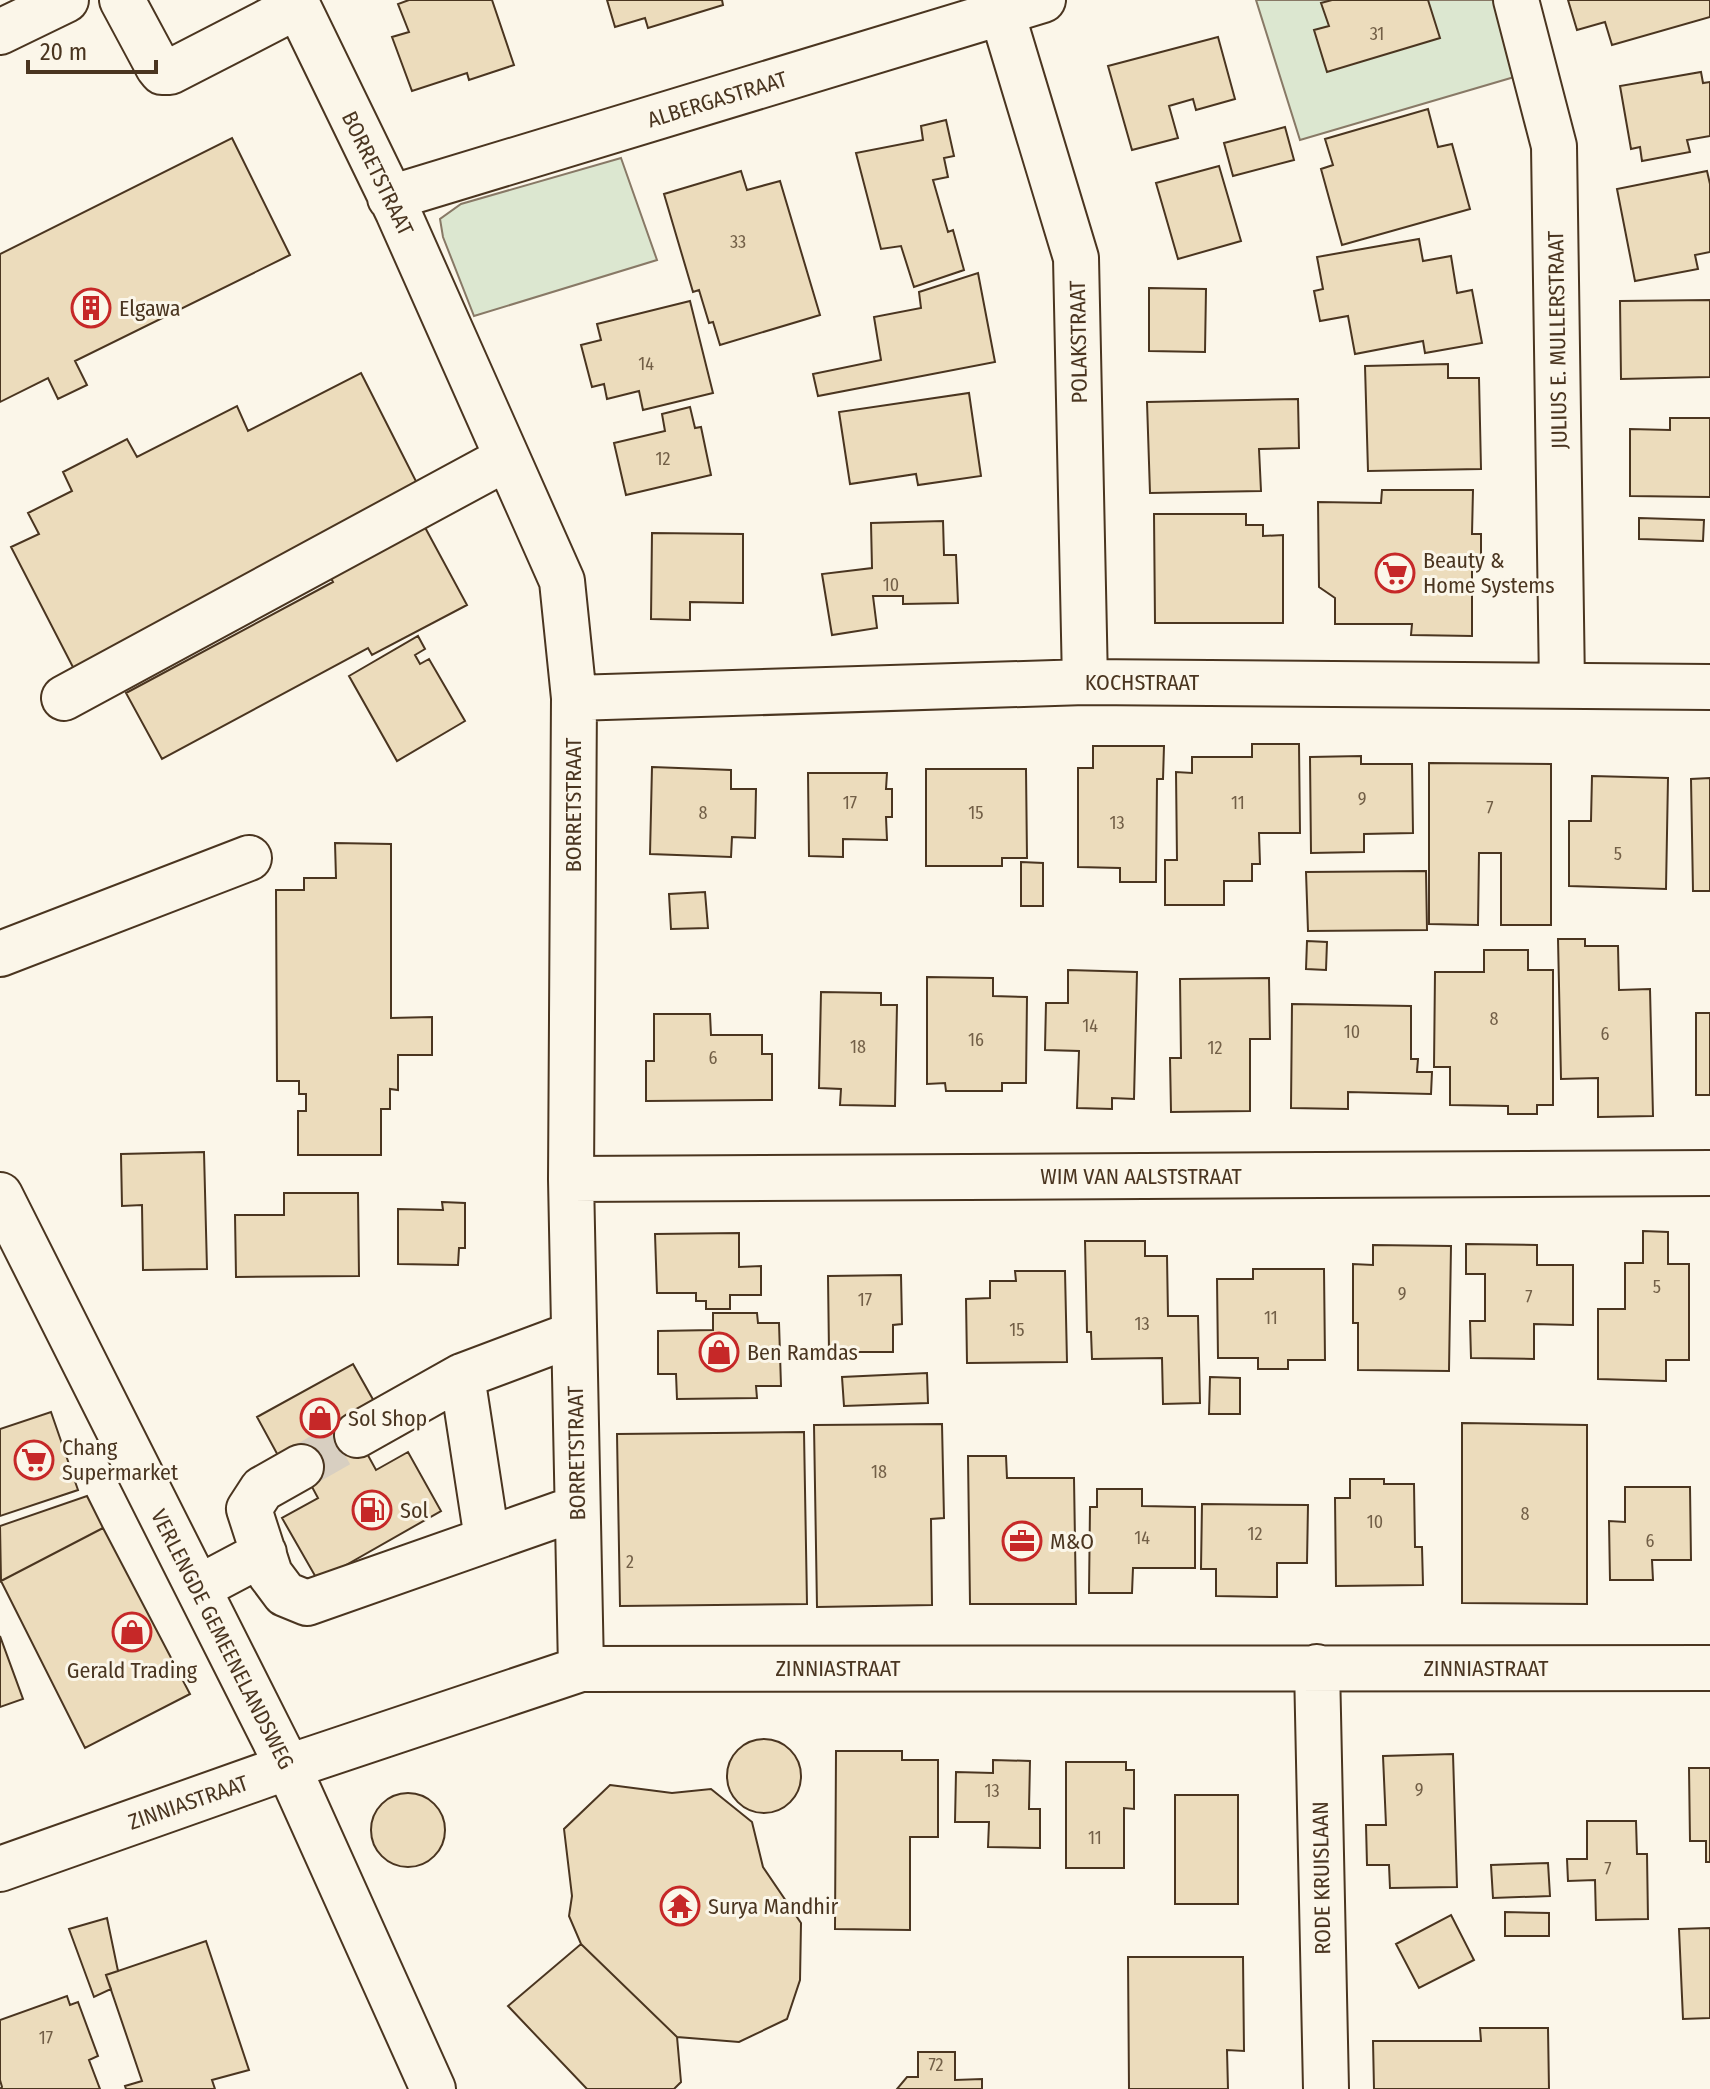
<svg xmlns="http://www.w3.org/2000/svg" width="1710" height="2089" viewBox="0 0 1710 2089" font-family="'Fira Sans Condensed',sans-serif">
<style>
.green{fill:#dce7d0;stroke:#887966;stroke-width:2}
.building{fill:#ecdcbc;stroke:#4a3520;stroke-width:2}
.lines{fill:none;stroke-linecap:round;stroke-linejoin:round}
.minor-tunnel{stroke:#d8cfc1;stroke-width:44;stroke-dasharray:44 22;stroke-linecap:butt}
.minor-casing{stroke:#4a3520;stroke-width:48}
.minor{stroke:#fbf6e9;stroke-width:44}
.labels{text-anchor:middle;stroke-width:6;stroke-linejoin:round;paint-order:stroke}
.number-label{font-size:18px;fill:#725f47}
.street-label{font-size:22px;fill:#4a3520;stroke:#fbf6e9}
.poi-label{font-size:22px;fill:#4a3520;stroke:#fbf6e9;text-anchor:start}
</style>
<rect width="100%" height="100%" fill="#fbf6e9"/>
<path class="green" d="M1256,0h245l20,75 -221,65z
M621,158l36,102 -183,56 -31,-79 -3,-18 21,-15z"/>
<path class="building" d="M409,0h83l22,65 -45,15 -2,-7 -55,18 -20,-54 17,-5 -11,-28z
M607,0h115l1,5 -75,23 -3,-10 -30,9z
M1332,0h96l12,38 -113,34 -13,-42 15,-4 -8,-23z
M1568,0h142v17l-98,28 -7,-23 -28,8z
M1218,37l17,62 -39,11 -3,-11 -24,7 9,32 -46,12 -24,-84z
M1701,72l2,11 7,-1v54l-23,4 3,12 -48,9 -2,-14 -9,2 -11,-63z
M1428,109l10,38 14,-3 18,65 -128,36 -21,-76 12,-4 -8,-26z
M946,120l8,36 -10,2 4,19 -15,3 15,52 5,-2 11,40 -50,17 -13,-41 -20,3 -25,-96 67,-13 -2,-14z
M1285,127l9,33 -61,16 -9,-33z
M232,138l58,117 -215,106 12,24 -29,14 -10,-21 -48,24v-148z
M1219,166l22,75 -63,18 -22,-76z
M741,171l6,19 33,-9 40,134 -100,30 -7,-23 -4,1 -10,-33 -6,2 -29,-98z
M1707,171l3,13v68l-15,3 3,14 -63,12 -18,-92z
M1419,239l4,22 28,-5 6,37 15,-3 10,53 -57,10 -2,-12 -68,13 -7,-38 -28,5 -6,-30 9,-2 -6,-32z
M978,273l17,89 -177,34 -5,-22 68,-14 -7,-43 47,-9 -2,-16z
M1149,288l57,1 -1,63 -56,-1z
M1710,300v77l-89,2 -1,-78z
M690,301l23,92 -70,17 -4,-19 -32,8 -3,-15 -12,3 -11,-42 20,-5 -4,-16z
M1448,364v14h31l2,91 -113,2 -3,-105z
M361,373l64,126 -348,176 -66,-128 28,-13 -11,-21 44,-22 -9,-19 64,-33 10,18 100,-51 11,25z
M969,393l12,83 -63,9 -2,-11 -66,10 -11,-72z
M1298,399l1,49 -40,1 2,42 -111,2 -3,-91z
M690,407l5,21 6,-1 10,48 -85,20 -12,-52 51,-12 -3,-17z
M1670,418h40v79l-80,-1v-67l40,1z
M1382,490h91l-1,44h9v26h-9v76l-61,-1 1,-11h-77v-26l-16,-11 -1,-85 63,1z
M1154,514h92v11h17v11l20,-1v88h-128z
M1639,518l65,2 -1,21 -64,-2z
M421,520l46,85 -95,50 -4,-7 -206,111 -36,-66 207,-111 -6,-11z
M943,521l1,34h12l2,48 -55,1v-8h-30l4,32 -45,7 -10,-61 50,-6 -1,-45z
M652,533l91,1v69l-53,-1v18l-39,-1z
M418,636l7,13 -10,6 5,9 9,-5 36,62 -68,40 -48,-85z
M1252,744h47l1,89h-41l1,31h-8v17h-28v24h-59v-45h12l-1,-88 16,1v-16h60z
M1093,746h71l-1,33h-6l-1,103h-36v-14l-42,-1v-99h15z
M1361,756v8h51l1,69 -49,1v18l-53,1 -1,-96z
M1429,763l122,1v161h-50v-72h-22l-1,72 -49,-1z
M652,767l79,3v19h25l-1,49 -23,-1 -1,20 -81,-3z
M926,769h100l1,89h-25v8h-76z
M808,773h79l-1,16h6v28h-6l1,23 -44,-1v18l-34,-1z
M1592,776l76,2 -2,111 -97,-3v-65h22z
M1710,778v113h-17l-2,-112z
M335,843l56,1v174l41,-1v38h-34v35l-8,-1v20h-9v46h-83v-44h8v-17h-7v-13h-22l-1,-191h28v-12h32z
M1021,862l22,1v43h-22z
M1426,871l1,59 -119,1 -2,-59z
M705,892l3,36 -37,1 -2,-35z
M1558,939h27v7h33l1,44 31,-1 3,127 -55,1v-39l-37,1z
M1307,941l20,1 -1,28 -20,-1z
M1484,950h44v20h25v135h-16v9h-29v-8l-58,-1v-38h-16l1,-95h49z
M1068,970l69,2 -3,127 -22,-1v11l-35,-1 2,-57 -34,-1 1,-47h22z
M927,977l66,1v18l34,1 -1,86h-24v8h-56l-1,-8 -18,1z
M1269,978l1,61h-20v72l-79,1 -1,-54h11l-1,-79z
M821,992l60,1v12h16l-2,101 -55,-1 1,-16 -22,-1z
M1292,1004l119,2v53h7l-1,13h15l-1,22 -83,-2v17l-57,-1z
M1696,1013h14v82h-14z
M654,1014h56l1,21h51v19h10v46l-126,1v-40h8z
M204,1152l3,117 -64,1 -1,-65 -20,1 -1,-52z
M284,1193h74l1,83 -123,1 -1,-62h49z
M442,1202l23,1v45h-6l-1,17 -60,-1v-55l45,1z
M1643,1231l25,1v32h21v96h-23v21l-68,-2v-70h27v-46h18z
M739,1233v34l22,-1v29h-31v14h-24v-8h-10v-8h-39l-2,-59z
M1085,1241h60v15h22l1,60h30l2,87 -37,1 -1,-46 -70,1 -1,-27h-4z
M1466,1244l71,1v20h36v60l-39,-1v35l-63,-1 -1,-37h15v-47h-19z
M1373,1245l78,1 -2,125 -91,-1v-47h-5v-59l20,1z
M1253,1269h71l1,91h-37v9h-30v-11h-40l-1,-79h36z
M1015,1271h50l2,91 -100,1 -1,-64 24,-1v-17h26z
M901,1275l1,49 -9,1v27h-64l-1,-76z
M713,1313h44l1,10h21l2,63h-25l1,12 -80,1 -1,-25h-18v-43l55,-1z
M353,1364l31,55 -31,9 -56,31 -10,13 -30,-55z
M927,1373l1,30 -84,3 -2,-29z
M1210,1377l30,1v36h-31z
M51,1412l27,78 -78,26v-87z
M1462,1423l125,2v179l-125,-1z
M942,1424l2,94 -13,1 1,86 -115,2 -3,-182z
M353,1428l23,42 32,-18 33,59 -123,70 -36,-63 36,-20 -21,-39z
M804,1432l3,172 -187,2 -3,-172z
M968,1456h38l1,22h67l2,126h-106z
M1350,1479h34v5h30l1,63h7l1,38 -87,1 -1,-88h15z
M1625,1487h65l1,73h-39l1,20h-43l-1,-59 16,1z
M1097,1489h45v17l53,1v61h-62l-1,25h-43l1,-86h7z
M87,1496l16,32 -102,53 -1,-55z
M1202,1504l106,1 -1,58h-30v34l-61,-1v-27h-15z
M103,1528l87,166 -105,54 -84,-167z
M0,1636l23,63 -23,8z
M727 1776a37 37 0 1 1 74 0a37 37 0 1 1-74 0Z
M836,1751h66v9h36v77h-28v93l-75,-1z
M1453,1754l4,133 -67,1 -1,-23h-22l-1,-40h20l-3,-69z
M993,1760l37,1 -1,48h11v39l-52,-1 1,-25h-34l1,-50 37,1z
M1066,1762h60v8h8v39l-10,-1v60h-58z
M1689,1768h21v94h-4v-21h-16z
M610,1785l62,8 39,-4 41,33 11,45 38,56 -1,57 -13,39 -48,23 -62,-5 -96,-93 -12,-28 3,-20 -8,-67z
M371 1830a37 37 0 1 1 74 0a37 37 0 1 1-74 0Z
M1175,1795h63v109h-63z
M1587,1821h49l1,33h10l1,65 -52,1 -1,-40 -27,1 -1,-22h20z
M1548,1863l2,33 -57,2 -2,-33z
M1505,1912l44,1v23h-44z
M1451,1915l23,45 -55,28 -23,-44z
M107,1918l11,53 -12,4 5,14 -17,8 -25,-68z
M1710,1928v90l-27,1 -4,-90z
M206,1941l43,129 -37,10 3,9h-89l-1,-3 17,-5 -36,-106z
M581,1944l96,93 4,45 -7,7h-87l-79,-83z
M1128,1957h115l1,94 -17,-1 1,39h-99z
M67,1996l3,9 8,-3 20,54 -9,4 11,29h-100l2,-2 -2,-7v-60z
M1480,2028h68l1,61h-175l-1,-48h108z
M918,2052h37v28l27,-1v10h-85l10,-12h11z"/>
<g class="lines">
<path class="minor-tunnel" d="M301,1467l56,-32"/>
<g class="minor-casing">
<path id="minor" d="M122,0l36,67 4,5h8l128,-66
M295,0l103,212 164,369 12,117 -3,481 10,490
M1516,0l38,146 8,539
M1002,13l74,245 9,424
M0,32l66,-32
M390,198l653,-198
M64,698l443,-240
M574,698l511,-16 625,5
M0,954l249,-96
M571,1179l1139,-6
M0,1195l288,572 145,322
M462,1376l25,163
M357,1435l105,-59 112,-42
M301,1467l-39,22 -13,20 21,65 15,20 22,9 270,-95
M198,1588l66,-35
M1317,1667l9,422
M0,1869l288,-102 293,-98 1129,-1"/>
</g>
<use href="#minor" class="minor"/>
</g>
<defs>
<g id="building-ring" transform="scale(2)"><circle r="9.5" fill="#fbf6e9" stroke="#c62828" stroke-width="1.5"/><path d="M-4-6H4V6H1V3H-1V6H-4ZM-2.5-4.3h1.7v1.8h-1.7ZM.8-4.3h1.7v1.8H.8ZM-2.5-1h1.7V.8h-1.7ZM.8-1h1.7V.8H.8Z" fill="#c62828"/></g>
<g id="supermarket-ring" transform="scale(2)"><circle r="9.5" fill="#fbf6e9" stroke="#c62828" stroke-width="1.5"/><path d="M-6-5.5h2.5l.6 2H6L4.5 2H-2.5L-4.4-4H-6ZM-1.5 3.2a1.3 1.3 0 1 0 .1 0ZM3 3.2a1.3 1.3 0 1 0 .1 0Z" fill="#c62828"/></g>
<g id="shop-ring" transform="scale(2)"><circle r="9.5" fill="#fbf6e9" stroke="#c62828" stroke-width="1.5"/><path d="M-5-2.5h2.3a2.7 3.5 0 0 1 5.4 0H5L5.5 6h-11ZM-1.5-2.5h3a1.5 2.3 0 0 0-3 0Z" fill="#c62828"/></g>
<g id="fuel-ring" transform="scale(2)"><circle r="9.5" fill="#fbf6e9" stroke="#c62828" stroke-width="1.5"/><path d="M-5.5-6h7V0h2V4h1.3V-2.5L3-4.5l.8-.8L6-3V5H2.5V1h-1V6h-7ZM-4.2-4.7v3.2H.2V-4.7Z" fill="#c62828"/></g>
<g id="office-ring" transform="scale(2)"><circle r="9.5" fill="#fbf6e9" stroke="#c62828" stroke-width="1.5"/><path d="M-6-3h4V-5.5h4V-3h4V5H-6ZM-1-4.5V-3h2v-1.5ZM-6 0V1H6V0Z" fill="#c62828"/></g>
<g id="temple-ring" transform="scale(2)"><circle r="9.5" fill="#fbf6e9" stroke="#c62828" stroke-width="1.5"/><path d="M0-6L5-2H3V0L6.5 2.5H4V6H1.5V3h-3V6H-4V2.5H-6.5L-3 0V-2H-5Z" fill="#c62828"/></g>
</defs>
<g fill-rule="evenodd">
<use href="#building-ring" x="91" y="308"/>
<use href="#supermarket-ring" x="1395" y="573"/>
<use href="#shop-ring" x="719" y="1352"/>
<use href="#shop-ring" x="320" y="1418"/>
<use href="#supermarket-ring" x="34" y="1460"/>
<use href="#fuel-ring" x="372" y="1510"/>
<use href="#office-ring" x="1022" y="1541"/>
<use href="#shop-ring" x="132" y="1632"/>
<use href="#temple-ring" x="680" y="1906"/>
</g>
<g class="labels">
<g class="number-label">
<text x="1377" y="40">31</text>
<text x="738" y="248">33</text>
<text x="646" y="370">14</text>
<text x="663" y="465">12</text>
<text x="891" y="591">10</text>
<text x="1362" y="805">9</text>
<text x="850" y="809">17</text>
<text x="1238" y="809">11</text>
<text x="1490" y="814">7</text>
<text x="703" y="819">8</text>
<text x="976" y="819">15</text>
<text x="1117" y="829">13</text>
<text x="1618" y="860">5</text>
<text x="1494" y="1025">8</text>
<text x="1090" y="1032">14</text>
<text x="1352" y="1038">10</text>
<text x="1605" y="1040">6</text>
<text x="976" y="1046">16</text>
<text x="858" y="1053">18</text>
<text x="1215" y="1054">12</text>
<text x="713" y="1064">6</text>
<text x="1657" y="1293">5</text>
<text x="1402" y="1300">9</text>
<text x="1529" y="1303">7</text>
<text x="865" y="1306">17</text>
<text x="1271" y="1324">11</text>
<text x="1142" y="1330">13</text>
<text x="1017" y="1336">15</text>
<text x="879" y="1478">18</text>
<text x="1525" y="1520">8</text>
<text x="1375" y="1528">10</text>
<text x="1255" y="1540">12</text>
<text x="1142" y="1544">14</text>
<text x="1650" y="1547">6</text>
<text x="630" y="1568">2</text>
<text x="1419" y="1796">9</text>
<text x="992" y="1797">13</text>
<text x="1095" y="1844">11</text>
<text x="1608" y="1875">7</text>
<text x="46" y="2044">17</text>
<text x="936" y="2071">72</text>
</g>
<g class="street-label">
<text transform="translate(717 99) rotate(-17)" y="8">ALBERGASTRAAT</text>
<text transform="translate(378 173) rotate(64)" y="8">BORRETSTRAAT</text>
<text transform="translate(1557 340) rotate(-91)" y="8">JULIUS E. MULLERSTRAAT</text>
<text transform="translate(1078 342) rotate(-91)" y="8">POLAKSTRAAT</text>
<text x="1142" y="690">KOCHSTRAAT</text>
<text transform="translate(573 805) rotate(-90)" y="8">BORRETSTRAAT</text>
<text x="1141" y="1184">WIM VAN AALSTSTRAAT</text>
<text transform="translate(576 1453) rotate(-91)" y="8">BORRETSTRAAT</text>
<text transform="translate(223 1639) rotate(63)" y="8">VERLENGDE GEMEENELANDSWEG</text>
<text x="838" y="1676">ZINNIASTRAAT</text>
<text x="1486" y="1676">ZINNIASTRAAT</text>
<text transform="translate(188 1802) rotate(-19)" y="8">ZINNIASTRAAT</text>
<text transform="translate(1321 1878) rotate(-91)" y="8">RODE KRUISLAAN</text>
</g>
<g class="poi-label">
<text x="119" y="316">Elgawa</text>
<text x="1423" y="568">Beauty &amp;<tspan x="1423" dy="25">Home Systems</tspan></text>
<text x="747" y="1360">Ben Ramdas</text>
<text x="348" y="1426">Sol Shop</text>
<text x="62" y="1455">Chang<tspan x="62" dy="25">Supermarket</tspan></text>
<text x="400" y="1518">Sol</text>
<text x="1050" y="1549">M&amp;O</text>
<text x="132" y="1678" text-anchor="middle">Gerald Trading</text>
<text x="708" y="1914">Surya Mandhir</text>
</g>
</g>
<path d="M28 60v12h128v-12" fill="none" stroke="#4a3520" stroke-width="4"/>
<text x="40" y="60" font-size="24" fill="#4a3520" stroke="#fbf6e9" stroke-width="6" paint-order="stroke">20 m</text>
</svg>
